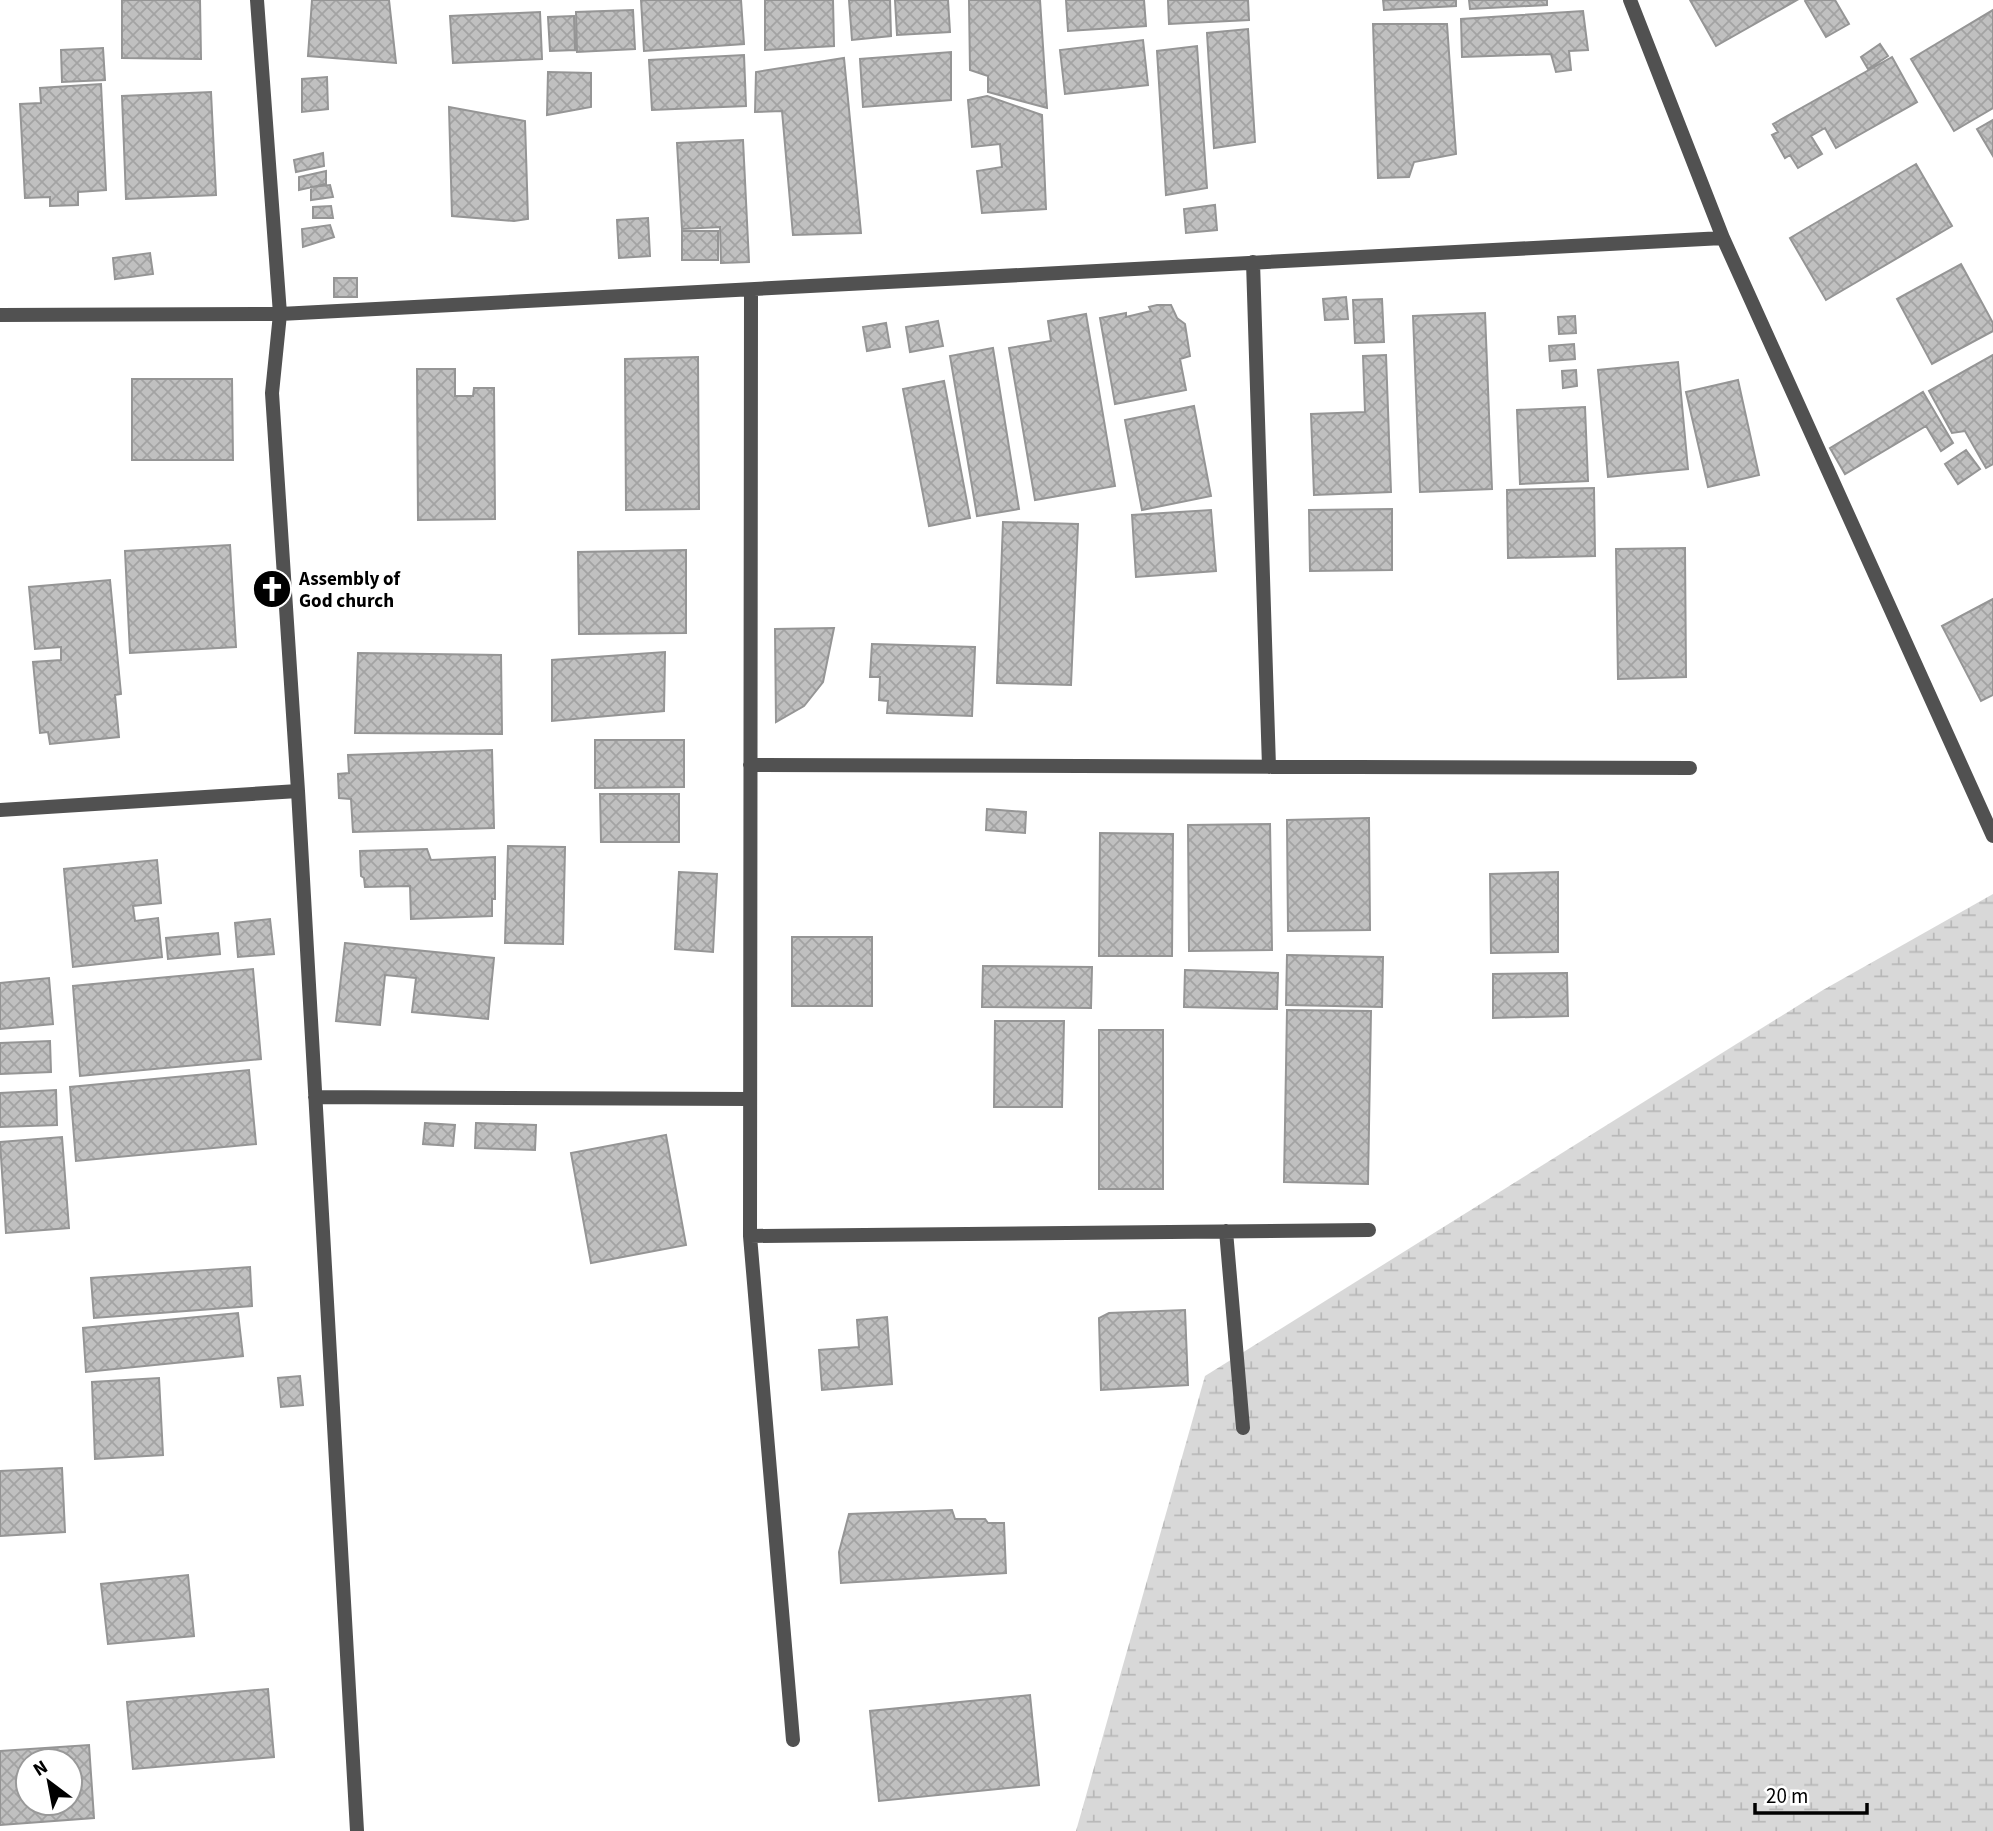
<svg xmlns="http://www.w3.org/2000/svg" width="1993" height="1831" viewBox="0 0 1993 1831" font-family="'Source Sans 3',sans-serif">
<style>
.wetland{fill:url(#wetland-marsh)}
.building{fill:url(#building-cross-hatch);stroke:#959595;stroke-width:2;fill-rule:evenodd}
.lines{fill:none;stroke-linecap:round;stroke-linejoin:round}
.street{stroke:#515151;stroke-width:14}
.labels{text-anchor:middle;stroke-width:5;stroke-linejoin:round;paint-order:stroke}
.poi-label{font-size:19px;font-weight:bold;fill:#000;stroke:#fff;text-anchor:start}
</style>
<defs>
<pattern id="wetland-marsh" width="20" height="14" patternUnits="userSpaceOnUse" patternTransform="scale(1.75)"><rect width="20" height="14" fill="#d8d8d8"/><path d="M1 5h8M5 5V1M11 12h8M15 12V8" fill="none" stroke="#b8b8b8"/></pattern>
<pattern id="building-cross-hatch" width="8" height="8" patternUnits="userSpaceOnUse" patternTransform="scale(1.75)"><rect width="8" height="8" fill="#c0c0c0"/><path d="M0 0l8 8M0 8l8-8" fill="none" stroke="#a3a3a3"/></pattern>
</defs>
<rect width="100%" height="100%" fill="#fff"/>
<path class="wetland" d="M1993,894v937h-917l129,-455 618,-386z"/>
<path class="building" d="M122,0h78l1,59 -79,-1z
M312,0h77l7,63 -88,-7z
M641,0h100l3,44 -100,7z
M765,0h68l1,46 -69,4z
M849,0h41l1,36 -39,4z
M895,0h53l2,32 -53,3z
M969,0h71l7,108 -59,-16v-16l-18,-6z
M1066,0h78l2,26 -78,5z
M1168,0h80l1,20 -80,4z
M1383,0h73v6l-72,4z
M1469,0h78v5l-77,4z
M1690,0h107l-81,46z
M1806,0h29l14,24 -23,13 -21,-36z
M633,10l2,39 -58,3 -1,-40z
M1993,10v98l-39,23 -43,-72z
M1583,11l5,39 -19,1 2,19 -15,2 -5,-18 -89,3 -1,-38z
M540,12l2,47 -89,4 -3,-47z
M574,16l1,34 -25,1 -2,-34z
M1373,24h74l9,130 -42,8 -5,15 -31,1z
M1248,29l7,113 -41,6 -7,-115z
M1143,40l5,45 -83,9 -5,-44z
M1880,44l8,12 -20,13 -7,-12z
M1197,46l10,142 -41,7 -9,-144z
M103,48l2,32 -43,2 -1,-32z
M951,52v48l-88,7 -3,-48z
M744,55l2,51 -94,4 -3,-50z
M1892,57l25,45 -81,46 -11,-20 -14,8 11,18 -24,14 -8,-13 -5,3 -13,-23 6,-3 -5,-8z
M844,58l17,175 -68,2 -11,-124 -27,1 1,-40z
M548,72l43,1v34l-44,8z
M327,77l1,32 -26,3v-33z
M101,84l5,106 -28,2v13l-28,1v-9l-25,1 -5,-94 21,-1 -1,-15z
M211,92l5,103 -90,4 -4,-103z
M987,96l55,19 4,94 -64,4 -5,-42 25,-4 -2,-23 -28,3 -4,-47z
M449,107l76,14 3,98 -14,2 -62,-5z
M1993,120v36l-16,-27z
M743,140l6,122 -28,1 -1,-36 -38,2 -5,-86z
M323,153l1,13 -28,6 -2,-12z
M1916,164l36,62 -126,74 -36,-62z
M326,171v13l-27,6v-13z
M330,185l3,12 -22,3v-13z
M1215,205l2,25 -31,3 -2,-24z
M331,206l2,12h-20v-11z
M648,218l2,38 -31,2 -2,-38z
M330,225l4,12 -31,10 -1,-18z
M682,231h36v29h-36z
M150,253l3,21 -38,5 -2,-21z
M1961,264l32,59v8l-61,33 -35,-65z
M334,278h23v19h-23z
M1346,297l2,22 -23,1 -2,-21z
M1382,299l2,43 -29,1 -2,-43z
M1157,305h14l6,13 8,6 5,32 -10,3 6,31 -71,14 -15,-86 26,-5v4l25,-6 -2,-4z
M1485,313l7,176 -72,3 -7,-176z
M1086,314l29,172 -80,14 -26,-152 42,-7 -3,-20z
M1575,316l1,17 -17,1 -1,-17z
M938,321l5,25 -33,6 -4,-25z
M886,323l4,24 -23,4 -4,-24z
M1574,344l1,15 -25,2 -1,-15z
M993,348l26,161 -42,7 -27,-160z
M1386,355l5,137 -77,3 -3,-81 54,-2 -2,-56z
M1993,355v109l-7,4 -21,-37 -13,2 -23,-42z
M698,357l1,152 -73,1 -1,-151z
M1678,362l10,107 -80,8 -10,-107z
M417,369h38v27h18l1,-8h20l1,131 -77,1z
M1576,370l1,16 -14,2 -1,-17z
M132,379h100l1,81h-101z
M1738,380l21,95 -51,12 -22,-95z
M944,381l26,137 -41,8 -26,-137z
M1923,392l30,51 -12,8 -15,-25 -81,48 -15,-26z
M1194,406l17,90 -69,14 -17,-90z
M1585,407l3,74 -68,3 -3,-74z
M1966,450l14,19 -22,15 -13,-20z
M1594,488l1,68 -87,2 -1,-68z
M1392,509v61l-82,1 -1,-61z
M1211,510l5,61 -80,6 -4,-62z
M1003,522l75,2 -7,161 -74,-2z
M230,545l6,102 -106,6 -5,-102z
M1685,548l1,129 -68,2 -2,-130z
M686,550v83l-107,1 -1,-82z
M110,580l11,114 -6,1 4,42 -69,7 -2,-12 -8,1 -7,-71 28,-2v-13l-26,2 -6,-62z
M1993,599v96l-12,6 -39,-75z
M834,628l-11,54 -19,24 -28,16 -1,-93z
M872,644l103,3 -3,69 -85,-3 1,-12 -9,-1 1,-23h-10z
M665,652l-1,59 -112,10v-61z
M358,653l143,2 1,79 -147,-1z
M595,740h89v47l-89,1z
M492,750l2,78 -141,4 -2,-33 -12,-1 -1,-24 11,-1 -1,-18z
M600,794h79v48h-78z
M987,809l39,3 -1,21 -39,-3z
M1369,818l1,112 -82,1 -1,-111z
M1270,824l2,126 -83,1 -1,-126z
M1100,833l73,1 -1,122h-73z
M508,846l57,1 -2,97 -58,-1z
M427,849l4,11 64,-3v42h-3v17l-81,3 -1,-33 -45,1 -1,-9 -3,-2 -1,-25z
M157,860l4,43 -28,3 2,15 23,-3 4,39 -89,10 -9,-98z
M679,872l38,2 -4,78 -38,-3z
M1558,872v80l-67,1 -1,-79z
M270,919l4,35 -36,3 -3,-34z
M218,933l2,21 -52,5 -2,-21z
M792,937h80v69h-80z
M345,943l149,15 -6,61 -76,-7 4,-34 -31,-3 -5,50 -44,-4z
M1287,955l96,2 -1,50 -96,-2z
M983,966l109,1 -1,41 -109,-1z
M253,969l8,90 -181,17 -7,-90z
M1185,970l93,3 -1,36 -93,-2z
M1567,973l1,43 -75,2v-44z
M49,978l4,46 -53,5v-46z
M1287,1010l84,1 -3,173 -84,-2z
M995,1021h69l-2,86h-68z
M1099,1030h64v159h-64z
M50,1041l1,31 -51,2v-31z
M249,1070l7,74 -180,17 -6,-74z
M56,1090l1,35 -57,2v-34z
M425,1123l30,2 -2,21 -30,-2z
M476,1123l60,2 -1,25 -60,-2z
M666,1135l20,110 -95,18 -20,-110z
M62,1137l7,91 -63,5 -6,-91z
M250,1267l2,39 -158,12 -3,-40z
M1185,1310l3,75 -87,5 -2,-72 10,-5z
M238,1313l5,43 -157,16 -3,-44z
M887,1317l5,67 -70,6 -3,-40 40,-3 -2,-27z
M300,1376l3,29 -22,2 -3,-29z
M159,1378l4,77 -68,4 -3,-77z
M62,1468l3,64 -65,4v-65z
M952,1510l3,9h30l3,4h16l2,50 -165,10 -2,-31 10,-38z
M188,1575l6,61 -86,8 -7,-60z
M268,1689l6,68 -141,12 -6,-67z
M1030,1695l9,90 -160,16 -9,-90z
M89,1745l5,73 -94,7v-74zM28,1761h42v42h-42z"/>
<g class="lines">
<path class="street" d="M257,0l23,314 -8,79 26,398 59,1040
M1630,0l93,238 270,598
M1253,262l16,505
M751,290l-1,946 43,504
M0,315l280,-1 1443,-76
M750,765l940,3
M0,810l298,-19
M315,1097l435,2
M1226,1231l17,197
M750,1236l619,-6"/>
</g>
<defs>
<g id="church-disc" transform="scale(2.0125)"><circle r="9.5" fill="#000" stroke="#fff"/><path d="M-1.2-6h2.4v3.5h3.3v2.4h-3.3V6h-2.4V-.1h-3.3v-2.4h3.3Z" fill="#fff"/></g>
</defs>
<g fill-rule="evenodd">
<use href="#church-disc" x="272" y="589"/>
</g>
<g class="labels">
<g class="poi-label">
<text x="299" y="585">Assembly of<tspan x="299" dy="22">God church</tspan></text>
</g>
</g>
<g transform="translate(49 1782) rotate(328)"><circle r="33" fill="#ffffff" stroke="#999999" stroke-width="2"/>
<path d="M0-5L12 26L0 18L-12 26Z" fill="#000000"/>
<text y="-10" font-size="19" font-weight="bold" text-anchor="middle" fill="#000000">N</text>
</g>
<path d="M1755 1803v10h112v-10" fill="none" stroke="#000000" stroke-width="3.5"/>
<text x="1766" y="1803" font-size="21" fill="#000000" stroke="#ffffff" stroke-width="5" paint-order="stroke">20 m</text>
</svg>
